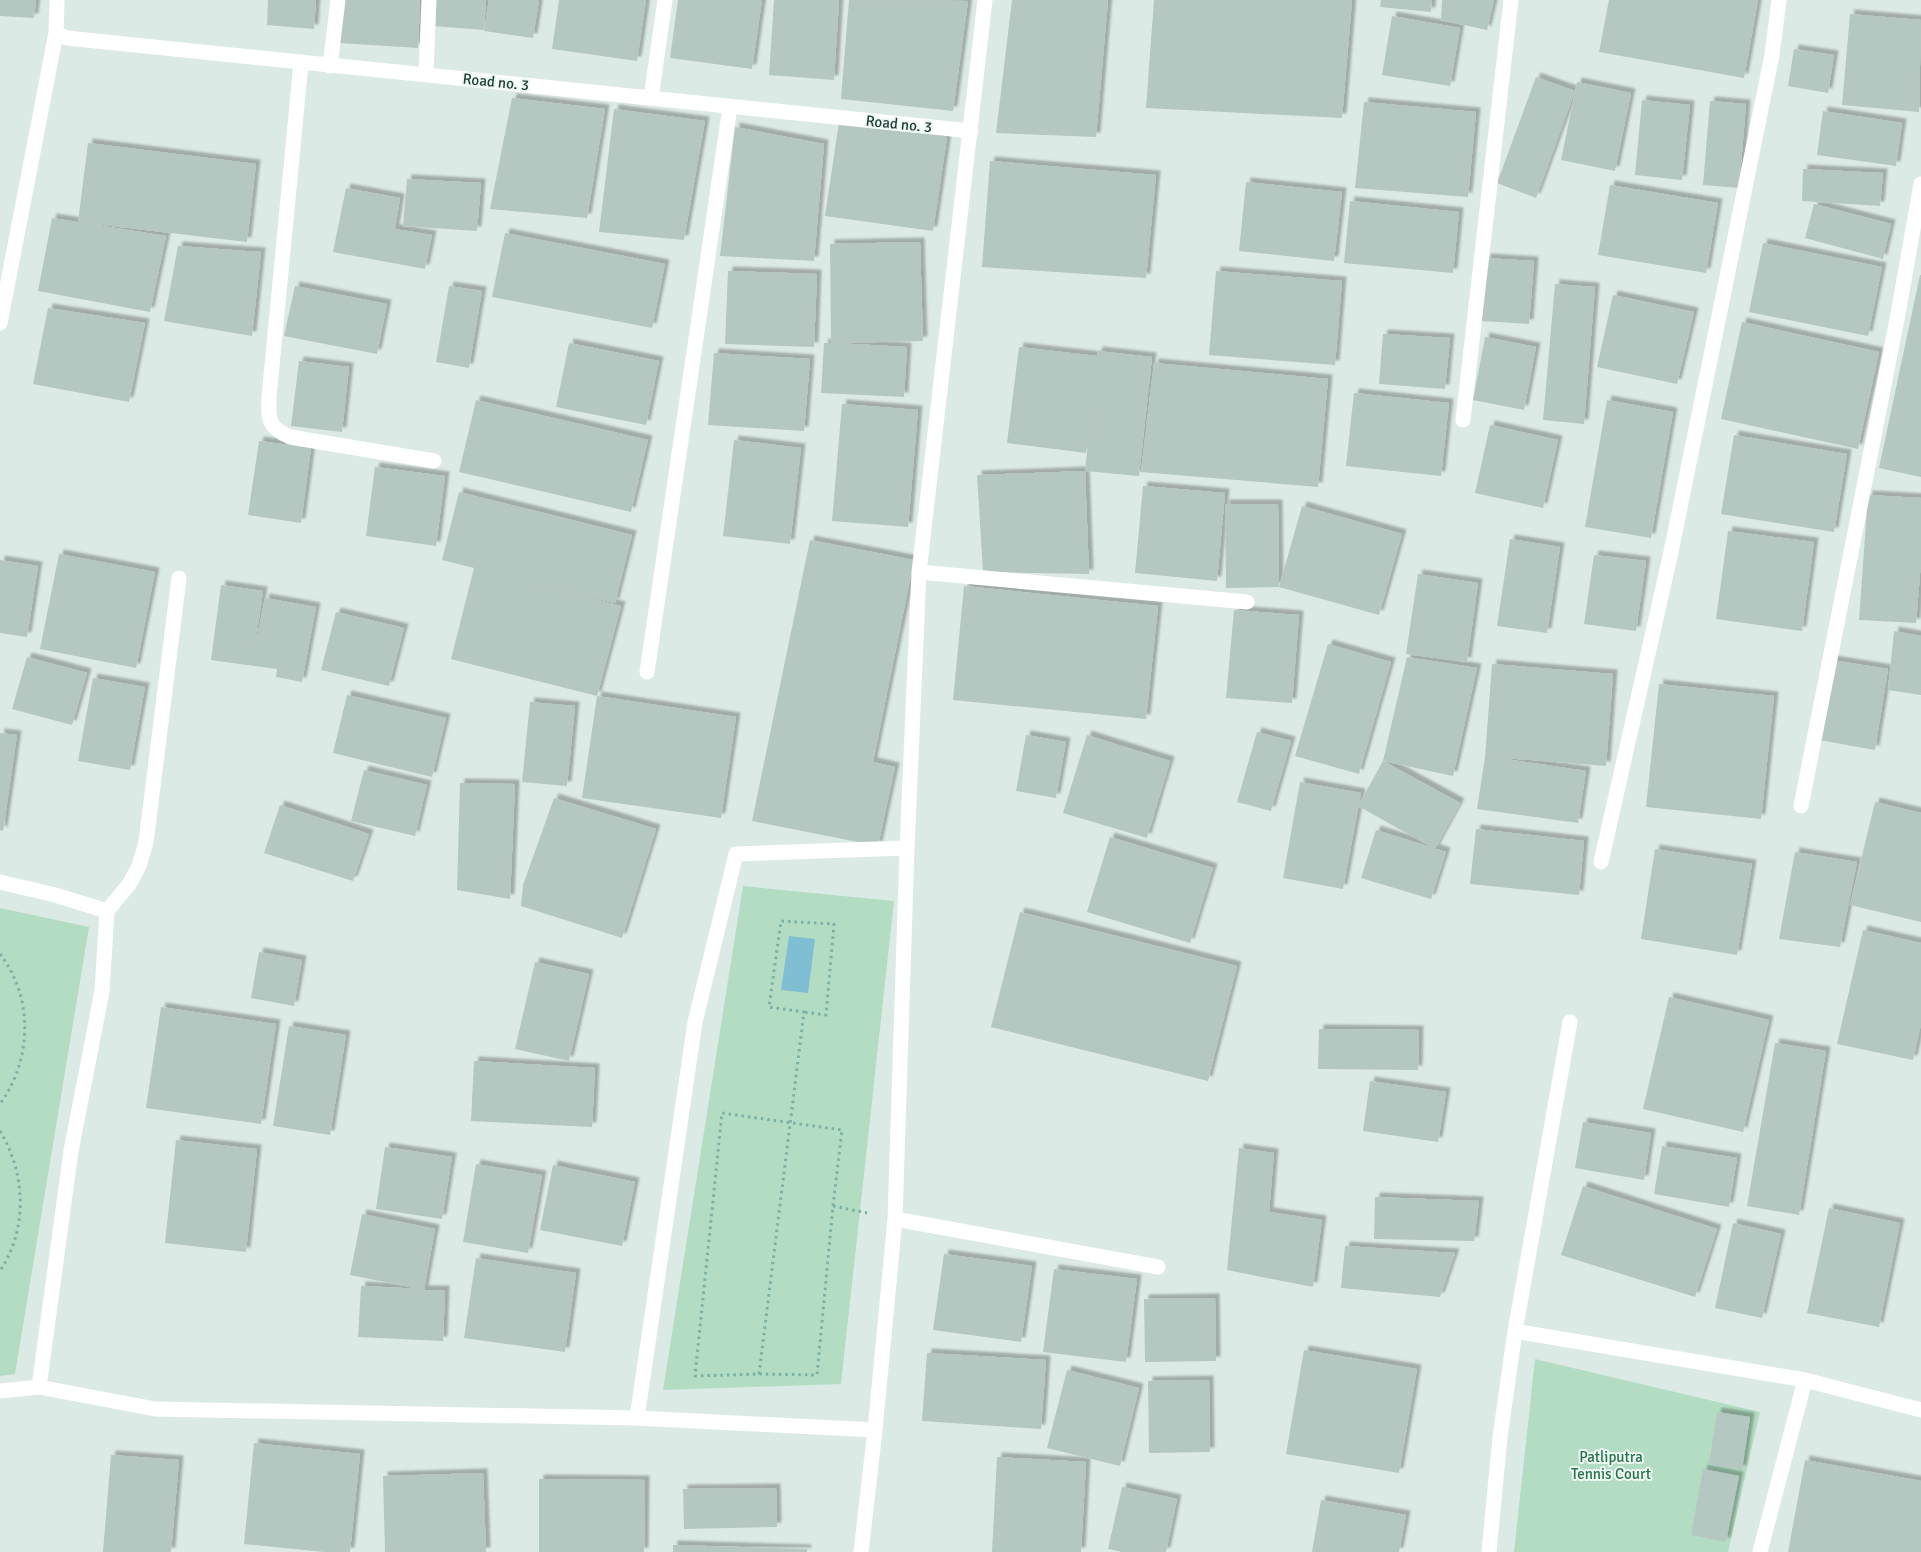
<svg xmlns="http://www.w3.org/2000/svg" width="1921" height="1552" viewBox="0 0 1921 1552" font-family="Signika,sans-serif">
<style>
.green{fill:#b3ddc3}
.water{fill:#80bed3}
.building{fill:#b5c7c1;filter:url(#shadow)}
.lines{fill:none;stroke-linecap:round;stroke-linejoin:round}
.path{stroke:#7bb0a4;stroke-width:3;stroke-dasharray:2.5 4;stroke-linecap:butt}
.minor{stroke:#fff;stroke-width:15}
.labels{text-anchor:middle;stroke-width:4;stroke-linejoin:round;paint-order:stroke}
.street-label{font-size:15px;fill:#1e3a35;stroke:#edf7f3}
.park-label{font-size:15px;fill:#26724b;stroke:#edf7f3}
</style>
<defs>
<filter id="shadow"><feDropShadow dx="4.5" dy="-4.5" stdDeviation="1" flood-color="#0004"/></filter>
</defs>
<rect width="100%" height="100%" fill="#dceae5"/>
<path class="green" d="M743,886l151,15 -53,483 -178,6z
M0,908l89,19 -74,447 -15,2z
M1535,1359l225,53 -32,140h-214z"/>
<path class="water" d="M789,936l26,3 -7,54 -27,-3z"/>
<path class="building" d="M0,0h36l-2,18 -34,-2z
M268,0h48l-2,29 -47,-4z
M341,0h79l-2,48 -79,-5z
M436,0h50l-2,30 -51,-4z
M489,0h50l-6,38 -49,-7z
M559,0h87l-9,61 -85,-12z
M678,0h84l-10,69 -82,-11z
M774,0h65l-5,80 -65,-5z
M849,0l119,1 -15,110 -112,-12z
M1012,0h96l-12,137 -100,-4z
M1154,0h198l-10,118 -196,-10z
M1381,0h51l-1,12 -51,-5z
M1442,0h52l-7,30 -46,-10z
M1609,0h149l-14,78 -145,-26z
M1850,14l71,6 -2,92 -77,-7z
M1392,16l68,12 -10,58 -68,-11z
M1794,49l40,6 -6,38 -40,-7z
M1536,77l39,14 -39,107 -39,-15z
M1577,82l54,11 -16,78 -54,-11z
M512,98l93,11 -18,109 -97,-9z
M1642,100l48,5 -8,75 -47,-5z
M1710,101l36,3 -7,84 -36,-3z
M1364,102l112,10 -8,85 -113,-9z
M614,109l91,12 -21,119 -85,-8z
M1823,111l79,12 -6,43 -79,-11z
M839,122l108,15 -14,94 -108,-15z
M735,127l89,17 -10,117 -94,-5z
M88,143l168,21 -9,78 -169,-20z
M990,161l166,14 -10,103 -164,-11z
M1803,169l80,4 -3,33 -78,-5z
M407,179l74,4 -4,48 -74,-5z
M1246,182l96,10 -8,69 -95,-10z
M1610,185l108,18 -12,70 -108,-18z
M346,188l54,10 -5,31 37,6 -7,34 -92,-17z
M1350,201l109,11 -6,61 -109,-10z
M1814,204l77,20 -8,35 -78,-21z
M52,218l114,18 -16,76 -112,-21z
M505,233l160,31 -13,64 -160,-31z
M920,242l3,99 -88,2 72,4 -3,50 -83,-4 3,-50h7l-1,-99z
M1763,243l119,24 -14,69 -119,-24z
M178,246l83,6 -9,84 -88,-15z
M1486,258l48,3 -5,63 -48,-3z
M728,271l89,3 -3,73 -89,-3z
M1216,271l126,10 -7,84 -126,-10z
M1920,275h1v202l-42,-9z
M1555,284l40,3 -11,137 -41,-4z
M295,286l92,18 -10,50 -93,-18z
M449,286l33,5 -13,77 -33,-6z
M1613,295l81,17 -17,72 -80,-17z
M48,308l97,15 -16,79 -96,-18z
M1742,322l137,30 -21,97 -137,-30z
M1383,334l67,4 -5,51 -66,-5z
M1485,337l51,10 -12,63 -51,-10z
M569,343l90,18 -13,64 -90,-18z
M1019,347l78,9 1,-5 54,6 -13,119 -54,-5 8,-74 -7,56 -79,-10z
M714,353l96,6 -6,72 -96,-6z
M299,361l50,6 -7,65 -51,-6z
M1154,363l174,16 -10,108 -177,-15z
M1354,393l95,10 -8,73 -95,-10z
M476,400l172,40 -17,72 -172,-40z
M1607,400l66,12 -22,126 -66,-11z
M842,404l76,6 -10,117 -76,-6z
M1490,425l68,15 -15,68 -68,-15z
M1734,435l113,19 -13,78 -113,-18z
M734,440l67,8 -11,96 -67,-8z
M259,441l52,7 -10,75 -53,-8z
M375,467l70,9 -9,70 -70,-10z
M1085,471l4,103 -106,-2 -6,-97z
M1143,486l82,7 -8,88 -82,-8z
M459,492l173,43 -17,68 -103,-25 109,28 -24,90 -146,-37 23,-91 -32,-8z
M1868,495l53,3v63l-5,62 -57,-3z
M1225,504h53l1,83 -53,1z
M1302,506l100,28 -23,81 -100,-28z
M1728,531l86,11 -12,89 -86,-12z
M1510,539l50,8 -13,86 -50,-7z
M810,540l104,20 -41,202 22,5 -17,79 -126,-25z
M59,554l96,18 -19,96 -96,-19z
M1594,555l52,6 -10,70 -52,-7z
M0,560l38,6 -11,71 -27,-4z
M1418,574l60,9 -11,79 -61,-8z
M221,585l42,6 -9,62 11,-55 51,9 -14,75 -26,-5 1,-8 -66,-9z
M964,586l194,20 -12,113 -193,-19z
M1234,610l65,5 -7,88 -66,-5z
M336,612l68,16 -15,58 -68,-16z
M1894,631l27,5v59l-33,-5z
M1328,644l63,18 -32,112 -64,-18z
M27,657l60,16 -15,52 -60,-16z
M1407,657l70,11 -24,108 -70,-15z
M1832,660l56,9 -13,81 -56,-10z
M1492,664l121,10 -7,92 -114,-9 94,14 -8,52 -101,-14 8,-52z
M93,678l52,9 -15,83 -52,-9z
M1659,684l115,12 -13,123 -115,-12z
M347,695l99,23 -14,59 -99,-24z
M597,696l139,21 -15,101 -139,-20z
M530,702l45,4 -8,80 -45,-4z
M1257,732l34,9 -20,70 -34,-9z
M0,733l17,2 -14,96 -3,-1z
M1026,735l40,7 -10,56 -40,-7z
M1087,735l83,26 -23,77 -84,-25z
M1383,761l77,42 -25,46 -77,-43z
M364,770l63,15 -12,51 -64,-15z
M1300,782l61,11 -18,96 -60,-11z
M460,783l55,1 -5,115 -53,-9z
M554,798l102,31 -34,109 -101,-32 2,-21z
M1875,802l46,11v109l-71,-17z
M280,805l89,29 -16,47 -89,-28z
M1476,829l108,12 -5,54 -109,-11z
M1376,830l70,22 -15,47 -70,-21z
M1110,837l103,31 -23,75 -103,-31z
M1655,849l97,15 -15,91 -96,-16z
M1795,852l62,10 -17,85 -61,-8z
M1020,912l217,54 -29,115 -217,-54z
M1863,930l58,13v81l-8,36 -76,-16z
M259,952l43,8 -8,46 -43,-8z
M535,962l54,12 -20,87 -54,-12z
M1669,997l100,23 -26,112 -100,-23z
M161,1007l115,17 -15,100 -115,-16z
M289,1026l57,9 -16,100 -57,-9z
M1319,1029l100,1 -1,40 -100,-1z
M1775,1043l51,8 -27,164 -52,-9z
M474,1061l121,7 -3,59 -121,-6z
M1370,1081l76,11 -8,50 -75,-11z
M1583,1122l68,11 -7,47 -69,-12z
M176,1140l81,9 -11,103 -81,-9z
M1662,1146l75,12 -8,49 -75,-13z
M385,1147l67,10 -10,62 -66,-10z
M1239,1148l35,5 -5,59 53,8 -9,67 -86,-17z
M476,1164l66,11 -14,78 -65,-11z
M553,1165l82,17 -13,64 -82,-16z
M1583,1186l134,43 -22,68 -134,-42z
M1375,1197l104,4 -5,40 -100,-2z
M1829,1208l71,15 -21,104 -72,-14z
M362,1214l73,15 -11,61 -74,-15z
M1733,1223l48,11 -19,84 -47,-10z
M1345,1246l110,7 -15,44 -99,-9z
M944,1254l88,12 -11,76 -88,-12z
M476,1258l100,15 -11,79 -101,-14z
M1054,1269l83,10 -11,83 -83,-10z
M361,1286l84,4 -2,51 -85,-4z
M1215,1298l1,63 -71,1 -1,-63z
M1304,1350l113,19 -18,104 -113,-19z
M927,1353l119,7 -5,69 -119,-8z
M1067,1370l72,18 -19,78 -73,-18z
M1209,1380l1,72 -61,1 -1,-72z
M1717,1412l33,5 -8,53 -33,-6z
M254,1443l106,11 -10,98h-26l-80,-8z
M111,1455l68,5 -8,92h-68z
M997,1457l89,5 -5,90h-89z
M1805,1460l116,21v71h-133z
M1703,1469l36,7 -13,66 -35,-7z
M483,1473l3,79h-101l-2,-76z
M539,1479l106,1 -1,72h-105z
M1122,1487l55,12 -11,53h-44l-14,-3z
M776,1488l1,39 -93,2 -1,-40z
M1321,1500l85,15 -7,37h-87z
M673,1545l134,4v3h-134z"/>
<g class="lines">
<path class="path" d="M0,954c34,44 32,106 0,150
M0,1131c26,43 28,98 0,140
M833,1206l9,-76 -120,-17 -27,263 64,-2 58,1 16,-169 34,7
M759,1374l45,-362 -35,-5 12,-86 53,3 -8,91 -22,-3"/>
<path class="minor" d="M57,0l-1,33 11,5 904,93
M301,63l-32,334c-1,23 -1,30 21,40l144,24
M330,66l8,-66
M426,75l3,-75
M651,98l14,-98
M0,323l56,-290
M1463,420l48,-420
M919,572l328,30
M647,672l83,-565
M1801,806l97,-492 23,-130
M1601,862l70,-310 101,-497 7,-55
M0,882l55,13 52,16
M895,1219l263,48
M1515,1331l290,49 116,30
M39,1387l32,-236 31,-160 5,-80 23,-28 9,-17 7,-24 33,-264
M0,1391l39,-4 116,22 482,9 238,12
M637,1418l58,-396 41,-168 171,-6
M861,1552l14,-122 20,-211 12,-371 12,-276 66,-572
M1489,1552l11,-115 15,-106 55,-309
M1760,1552l45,-172"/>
</g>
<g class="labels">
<g class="street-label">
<text transform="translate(496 82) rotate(6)" y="5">Road no. 3</text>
<text transform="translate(899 124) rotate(6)" y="5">Road no. 3</text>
</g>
<g class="park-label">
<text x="1611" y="1462">Patliputra<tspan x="1611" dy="17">Tennis Court</tspan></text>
</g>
</g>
</svg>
